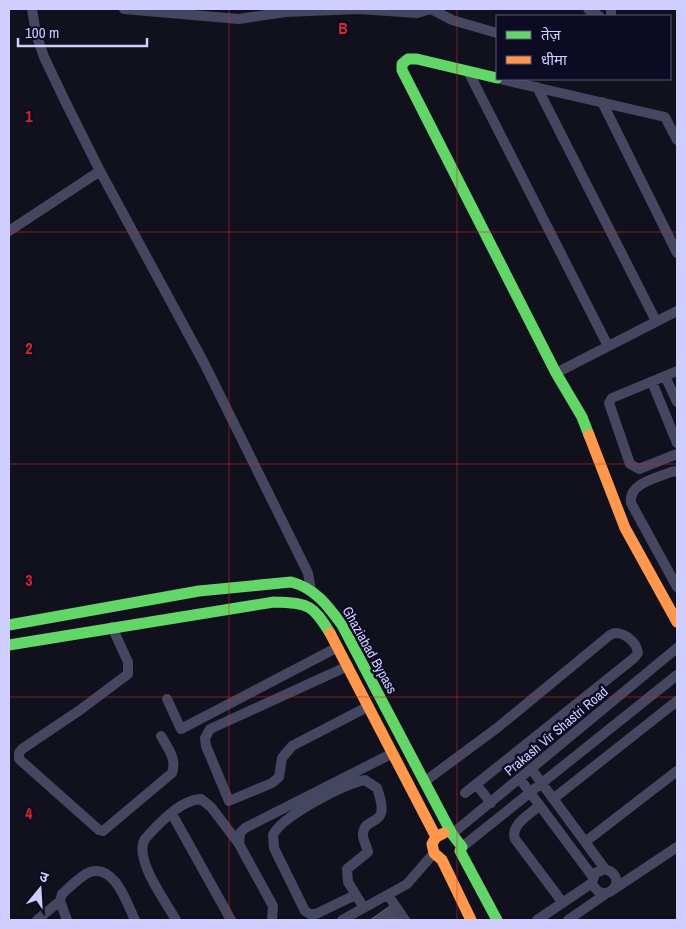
<svg xmlns="http://www.w3.org/2000/svg" width="686" height="929" viewBox="0 0 686 929" font-family="'Archivo Narrow','Noto Sans Devanagari',sans-serif">
<style>
.building{fill:#4a4a60;stroke:#5f5f79}
.lines{fill:none;stroke-linecap:round;stroke-linejoin:round}
.street{stroke:#45465f;stroke-width:10}
.fast{stroke:#63d668;stroke-width:11}
.slow{stroke:#ff974d;stroke-width:11}
.grid{fill:none;stroke:#d62828;stroke-width:1;stroke-opacity:0.55}
.labels{text-anchor:middle;stroke-width:5;stroke-linejoin:round;paint-order:stroke}
.street-label{font-size:14px;fill:#cfceff;stroke:#0d0b23}
.grid-label{font-size:16px;text-anchor:middle;font-weight:bold;fill:#d62828;stroke:#0d0b23;stroke-width:5;stroke-linejoin:round;paint-order:stroke}
</style>
<rect width="100%" height="100%" fill="#11111d"/>
<path class="building" d="M397,901l13,19h-40z"/>
<g class="lines">
<path class="street" d="M32,9l4,25 8,23 21,44 35,70 104,192 104,210 3,17
M124,9l115,10 46,-7 74,-3 58,4 14,-4 21,11 45,13
M588,9l11,7
M611,9v7
M468,71l140,275
M500,79l165,38 12,23
M537,87l119,234
M602,102l75,151
M9,231l91,-60
M677,371l-65,27 -3,5 21,61 9,5 38,-15
M556,373l121,-62
M665,376l12,26
M652,382l25,61
M677,471l-6,1c-14,6 -43,11 -40,31l46,84
M112,627l16,35v12l-48,36 -58,39 -3,4v6l80,71 4,1 69,-58c5,-14 -4,-25 -11,-37
M348,666l-138,63 -5,9 1,8 23,55 43,-18 7,-6 3,-19 10,-12 77,-40
M167,699l14,30 157,-82
M532,770l73,99c27,9 -1,40 -13,14l3,-10 10,-4
M520,779l73,98
M424,782l73,-54 113,-93c11,-7 27,7 28,18l-4,5 -169,135
M476,784l15,19
M553,799l124,-98
M539,806c-10,9 -29,19 -24,33l48,64
M172,814l59,106
M452,834l225,-186
M585,842l92,-71
M462,847l215,-172
M614,889l63,-42
M355,895l-39,19h-6l-5,-3 -31,-63 -1,-13c9,-19 71,-51 92,-55l12,8c15,42 -11,26 -14,45 -1,6 4,13 5,19l-21,17 1,13 16,26
M388,895l17,25
M37,920l23,-19
M67,920l-7,-19 2,-7c8,-7 18,-18 28,-22 25,-8 37,32 45,48
M176,920c-10,-18 -43,-62 -31,-81 13,-15 35,-39 56,-40l10,8 28,37
M272,920l1,-14 -34,-62 1,-11 5,-5 148,-75
M342,920l65,-36 27,-31
M537,920l55,-37
M568,920l39,-27"/>
<path class="fast" d="M497,78l-80,-19h-9l-6,5v6l154,303 26,44 7,18
M9,625l190,-34 92,-9c24,6 37,24 51,43l110,209 10,13 -2,4 37,69
M9,645l265,-43c34,2 37,0 56,31"/>
<path class="slow" d="M589,435l36,93 52,94
M330,633l106,204
M444,833l-8,4 -4,7 2,9 8,7 29,60"/>
</g>
<path class="grid" d="M229,9v911M457,9v911M9,232h668M9,464h668M9,697h668"/>
<g class="labels">
<g class="street-label">
<text transform="translate(370 650) rotate(61)" y="5">Ghaziabad Bypass</text>
<text transform="translate(556 731) rotate(-40)" y="5">Prakash Vir Shastri Road</text>
</g>
</g>
<g class="grid-label">
<text x="343" y="34">B</text>
<text x="29" y="122">1</text>
<text x="29" y="354">2</text>
<text x="29" y="586">3</text>
<text x="29" y="819">4</text>
</g>
<rect width="686" height="929" fill="none" stroke="#cfceff" stroke-width="20"/>
<rect x="496" y="15" width="175" height="65" fill="#0d0b23" stroke="#5b597b"/>
<rect x="506" y="31" width="25" height="8" fill="#63d668" stroke="#5b597b"/>
<text x="541" y="40" font-size="15" fill="#cfceff">तेज़</text>
<rect x="506" y="56" width="25" height="8" fill="#ff974d" stroke="#5b597b"/>
<text x="541" y="65" font-size="15" fill="#cfceff">धीमा</text>
<g transform="translate(40 889) rotate(18)" stroke="#0d0b23" stroke-width="4" paint-order="stroke">
<path d="M0-4L9 19L0 12L-9 19Z" fill="#cfceff"/>
<text y="-8" font-size="14" font-weight="bold" text-anchor="middle" fill="#cfceff">उ</text>
</g>
<path d="M18 38v8h129v-8" fill="none" stroke="#cfceff" stroke-width="2.5"/>
<text x="25" y="38" font-size="15" fill="#cfceff" stroke="#0d0b23" stroke-width="4" paint-order="stroke">100 m</text>
</svg>
